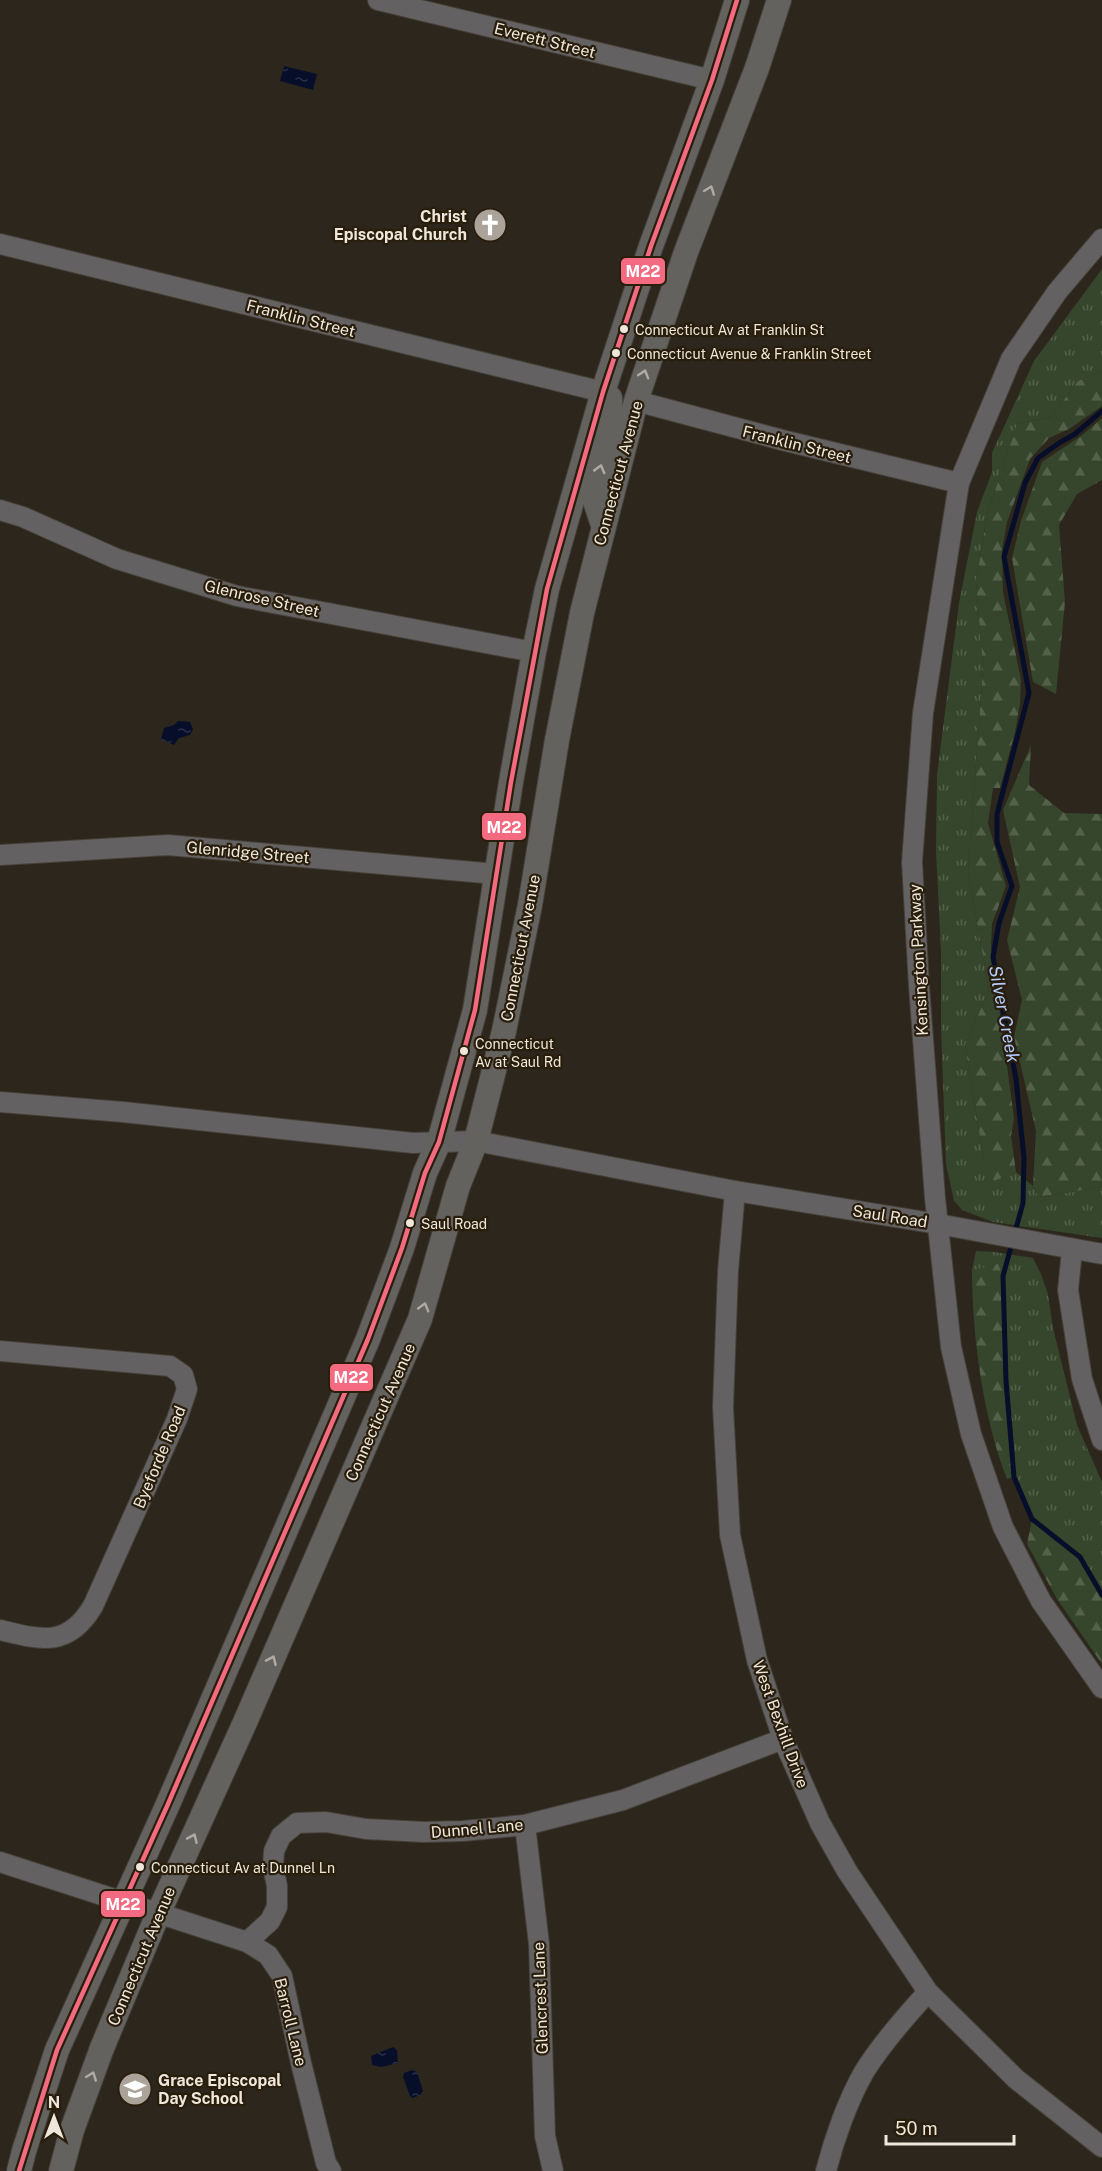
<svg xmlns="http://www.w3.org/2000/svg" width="1102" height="2171" font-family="'Public Sans',sans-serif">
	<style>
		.grass { fill: url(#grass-tufts) }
		.forest { fill: url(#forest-firs) }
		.water { fill: url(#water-ripples) }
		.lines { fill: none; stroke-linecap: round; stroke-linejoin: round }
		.stream { stroke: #060e29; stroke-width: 5 }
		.minor-casing { stroke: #464039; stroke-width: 22 }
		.major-casing { stroke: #464039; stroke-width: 26 }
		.minor { stroke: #636161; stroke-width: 20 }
		.major { stroke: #64625f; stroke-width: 24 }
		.bus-1-casing { stroke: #291d0b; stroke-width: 9 }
		.bus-1 { stroke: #f46a80; stroke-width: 4.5 }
		.oneway { stroke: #b0aba4 }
		.bus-dot { fill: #efe7dc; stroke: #291d0b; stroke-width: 2 }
		.labels { text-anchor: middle; stroke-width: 4.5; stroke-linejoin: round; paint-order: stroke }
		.bus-label { font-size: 14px; fill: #efe7dc; stroke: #291d0b; text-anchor: start }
		.street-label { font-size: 16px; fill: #efe7dc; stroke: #291d0b }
		.poi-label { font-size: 16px; font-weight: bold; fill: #efe7dc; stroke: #291d0b; text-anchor: end }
		.water-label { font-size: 18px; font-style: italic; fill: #b2cbfd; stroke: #291d0b }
		.line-badge { stroke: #291d0b; stroke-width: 2 }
		.badge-label { font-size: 16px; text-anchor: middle; font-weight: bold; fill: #fff }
	</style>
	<defs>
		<pattern id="grass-tufts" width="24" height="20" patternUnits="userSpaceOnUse" patternTransform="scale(1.5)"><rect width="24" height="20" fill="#36462c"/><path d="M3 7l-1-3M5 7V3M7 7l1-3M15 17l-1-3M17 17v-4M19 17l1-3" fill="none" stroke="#53614a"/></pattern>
		<pattern id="forest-firs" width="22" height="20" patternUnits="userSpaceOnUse" patternTransform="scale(1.5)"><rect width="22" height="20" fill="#36462c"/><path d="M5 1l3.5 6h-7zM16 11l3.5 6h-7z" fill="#53614a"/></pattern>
		<pattern id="water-ripples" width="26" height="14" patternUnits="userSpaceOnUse" patternTransform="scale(1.5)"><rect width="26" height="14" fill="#060e29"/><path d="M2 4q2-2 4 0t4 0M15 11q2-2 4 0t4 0" fill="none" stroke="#2b3147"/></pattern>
	</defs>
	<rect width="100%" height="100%" fill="#2c261c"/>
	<!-- grass -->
	<g class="grass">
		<polygon points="1102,269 1102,371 1078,381 1051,417 1017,424 987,515 976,582 983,668 968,872 989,990 965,1045 983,1156 994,1180 1016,1172 1033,1186 1039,1197 1102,1187 1102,1238 993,1222 962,1210 954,1201 946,1164 941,1028 941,952 936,851 937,775 959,603 977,512 992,472 992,453 1034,361"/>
		<polygon points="976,1251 995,1252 1033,1258 1041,1274 1048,1294 1053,1328 1077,1425 1102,1482 1102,1595 1080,1557 1032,1519 1014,1477 1006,1381 972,1270"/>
	</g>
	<!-- forest -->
	<g class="forest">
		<polygon points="1102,371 1102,406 1069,429 1049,438 1030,459 1007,522 1002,550 1003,592 1021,680 1020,704 1015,732 1000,788 993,788 988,823 1006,886 992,924 991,947 1014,1118 1011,1136 1016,1172 994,1181 983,1156 965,1045 989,990 968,872 983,668 976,582 987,515 1017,424 1051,417 1078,381"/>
		<polygon points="1102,418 1102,480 1077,494 1059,525 1065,602 1056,694 1033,682 1012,558 1021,521 1042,462 1081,436"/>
		<polygon points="1031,745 1029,785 1064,813 1102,814 1102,1187 1039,1197 1033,1186 1036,1131 1014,1037 1022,1000 1007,940 1020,887 1003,810"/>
		<path d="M998,1264L1003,1276L1006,1381L1014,1477L1007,1479C983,1418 972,1335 972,1270Z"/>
		<polygon points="1032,1519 1080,1557 1102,1595 1102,1664 1057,1599 1027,1544"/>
	</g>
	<!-- water -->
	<g class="water">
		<polygon points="284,66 317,74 313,90 280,81"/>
		<polygon points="178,721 190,722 193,729 190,735 179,738 174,745 161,739 164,728 174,725"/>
		<polygon points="393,2047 397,2050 398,2063 381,2067 372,2065 371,2056"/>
		<polygon points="412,2070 417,2072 423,2091 420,2095 413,2098 410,2096 403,2077 404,2073"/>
	</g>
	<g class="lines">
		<!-- stream -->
		<polyline class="stream" points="1102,411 1075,434 1059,443 1038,458 1025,483 1004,557 1029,693 997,814 997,842 1012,886 999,923 993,957 1016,1079 1024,1158 1023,1203 1003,1276 1006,1381 1014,1477 1032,1519 1080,1557 1102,1595"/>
		<!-- minor casing -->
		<g class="minor-casing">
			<g id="minor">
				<polyline points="378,0 712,80"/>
				<polyline points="1102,239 1057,292 1011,359 959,483 923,713 912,862 919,986 935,1198 951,1347 971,1434 1003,1527 1041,1601 1102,1688"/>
				<polyline points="0,244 603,392"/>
				<polyline points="636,401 782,440 959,483"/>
				<polyline points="0,510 23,517 117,559 237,596 534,652"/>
				<polyline points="0,855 168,845 496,874"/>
				<polyline points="0,1102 123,1112 413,1143 476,1141 735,1191 938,1224 1102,1254"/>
				<polyline points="735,1191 728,1271 723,1407 730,1535 757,1660 783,1739 820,1823 847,1871 928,1992 1016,2079 1102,2147"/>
				<polyline points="1072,1250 1068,1290 1082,1379 1102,1440"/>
				<path d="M0,1351L170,1366L183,1375L187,1389L177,1419L93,1606C68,1648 41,1640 0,1630"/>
				<polyline points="525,1825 539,1944 545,2136 553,2171"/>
				<polyline points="0,1862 247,1942 268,1955 282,1976 301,2063 326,2163 331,2171"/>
				<polyline points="247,1942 270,1921 277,1907 277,1886 273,1867 274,1851 281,1836 297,1823 326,1822 366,1829 424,1832 463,1831 525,1825 623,1800 783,1739"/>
				<path d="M826,2171C834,2139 848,2100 864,2072C882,2043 905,2017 928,1992"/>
			</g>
		</g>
		<!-- major casing -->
		<g class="major-casing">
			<g id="major">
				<polyline points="603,525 593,495 611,426 610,398 604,393"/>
				<polyline points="19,2171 24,2151 57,2050 168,1804 368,1339 402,1248 425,1173 439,1142 475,1010 511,782 534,652 547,589 603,392 651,246 712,80 737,0"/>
				<polyline points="61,2171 72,2130 102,2048 158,1914 246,1720 420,1319 458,1186 476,1141 504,1031 530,905 557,740 582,613 636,401 686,252 757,68 779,0"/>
			</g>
		</g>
		<!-- minor -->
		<use href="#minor" class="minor"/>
		<!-- major -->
		<use href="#major" class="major"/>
		<!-- bus-1 casing -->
		<g class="bus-1-casing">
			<polyline id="bus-1" points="19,2171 57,2050 168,1804 368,1339 402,1248 425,1173 439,1142 475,1010 511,782 547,589 603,392 651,246 712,80 737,0"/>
		</g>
		<!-- bus-1 -->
		<use href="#bus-1" class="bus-1"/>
	</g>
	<!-- one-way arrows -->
	<defs><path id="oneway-chevron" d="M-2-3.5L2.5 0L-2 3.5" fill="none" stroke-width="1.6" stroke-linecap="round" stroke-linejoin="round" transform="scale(1.5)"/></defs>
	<g class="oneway">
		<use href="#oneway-chevron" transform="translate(710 190) rotate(-69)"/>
		<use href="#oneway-chevron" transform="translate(644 374) rotate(-73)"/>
		<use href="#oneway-chevron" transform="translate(600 469) rotate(-75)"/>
		<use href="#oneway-chevron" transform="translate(424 1307) rotate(-74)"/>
		<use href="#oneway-chevron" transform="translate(272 1660) rotate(-66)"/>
		<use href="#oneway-chevron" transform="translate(193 1838) rotate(-66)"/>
		<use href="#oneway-chevron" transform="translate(92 2076) rotate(-69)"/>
	</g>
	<!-- icons -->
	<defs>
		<g id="church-disc" transform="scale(1.725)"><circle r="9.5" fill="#aba399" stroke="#291d0b"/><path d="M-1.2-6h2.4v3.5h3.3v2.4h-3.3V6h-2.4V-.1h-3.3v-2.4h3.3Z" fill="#fff"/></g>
		<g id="school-disc" transform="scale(1.725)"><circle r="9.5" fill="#aba399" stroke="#291d0b"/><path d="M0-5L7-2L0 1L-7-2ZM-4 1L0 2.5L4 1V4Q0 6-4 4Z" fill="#fff"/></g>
	</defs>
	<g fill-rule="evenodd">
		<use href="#church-disc" x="490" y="225"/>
		<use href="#school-disc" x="135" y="2089"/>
	</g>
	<!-- markers -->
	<g class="bus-dot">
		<circle cx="624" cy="329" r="5"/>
		<circle cx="616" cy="353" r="5"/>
		<circle cx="464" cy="1051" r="5"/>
		<circle cx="410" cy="1223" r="5"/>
		<circle cx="140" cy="1867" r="5"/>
	</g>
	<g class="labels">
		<!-- bus labels -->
		<g class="bus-label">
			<text x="635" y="335">Connecticut Av at Franklin St</text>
			<text x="627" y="359">Connecticut Avenue &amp; Franklin Street</text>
			<text x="475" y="1049">Connecticut<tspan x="475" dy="18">Av at Saul Rd</tspan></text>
			<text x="421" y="1229">Saul Road</text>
			<text x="151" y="1873">Connecticut Av at Dunnel Ln</text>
		</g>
		<!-- street labels -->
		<g class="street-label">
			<text transform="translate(545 40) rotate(14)" y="6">Everett Street</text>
			<text transform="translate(301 318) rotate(14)" y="6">Franklin Street</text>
			<text transform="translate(797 444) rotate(14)" y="6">Franklin Street</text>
			<text transform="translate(618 473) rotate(-75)" y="6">Connecticut Avenue</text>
			<text transform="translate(262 598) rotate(13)" y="6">Glenrose Street</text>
			<text transform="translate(248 852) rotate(5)" y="6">Glenridge Street</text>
			<text transform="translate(520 948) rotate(-79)" y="6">Connecticut Avenue</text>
			<text transform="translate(918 960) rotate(-93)" y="6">Kensington Parkway</text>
			<text transform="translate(890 1216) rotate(9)" y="6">Saul Road</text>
			<text transform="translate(380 1412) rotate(-66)" y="6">Connecticut Avenue</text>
			<text transform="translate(159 1457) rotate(-67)" y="6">Byeforde Road</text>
			<text transform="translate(781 1724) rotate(70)" y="6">West Bexhill Drive</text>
			<text transform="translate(477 1828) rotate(-5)" y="6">Dunnel Lane</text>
			<text transform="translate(141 1956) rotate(-67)" y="6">Connecticut Avenue</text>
			<text transform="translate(540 1998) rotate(-92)" y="6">Glencrest Lane</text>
			<text transform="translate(291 2022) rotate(76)" y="6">Barroll Lane</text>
		</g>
		<!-- poi labels -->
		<g class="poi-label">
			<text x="467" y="222">Christ<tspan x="467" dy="18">Episcopal Church</tspan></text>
			<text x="158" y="2086" text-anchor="start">Grace Episcopal<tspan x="158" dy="18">Day School</tspan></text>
		</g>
		<!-- water labels -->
		<g class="water-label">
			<text transform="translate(1004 1014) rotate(79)" y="6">Silver Creek</text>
		</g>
	</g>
	<g class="line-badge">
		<rect x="620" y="257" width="46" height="28" rx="6" fill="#f46a80"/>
		<rect x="481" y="812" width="46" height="29" rx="6" fill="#f46a80"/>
		<rect x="329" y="1363" width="45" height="29" rx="6" fill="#f46a80"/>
		<rect x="100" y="1890" width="46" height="28" rx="6" fill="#f46a80"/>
	</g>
	<g class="badge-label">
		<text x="643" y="277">M22</text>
		<text x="504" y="833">M22</text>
		<text x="351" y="1383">M22</text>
		<text x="123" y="1910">M22</text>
	</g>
	<!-- north arrow -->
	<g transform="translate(54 2117)" stroke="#291d0b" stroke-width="4.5" paint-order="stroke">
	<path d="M0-4.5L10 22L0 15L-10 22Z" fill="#efe7dc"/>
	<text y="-9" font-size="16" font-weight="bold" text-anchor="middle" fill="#efe7dc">N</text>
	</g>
	<!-- scale -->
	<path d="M886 2135v9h128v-9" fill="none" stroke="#efe7dc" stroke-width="3"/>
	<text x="895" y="2135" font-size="18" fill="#efe7dc" stroke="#291d0b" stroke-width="4.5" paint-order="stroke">50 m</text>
</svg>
